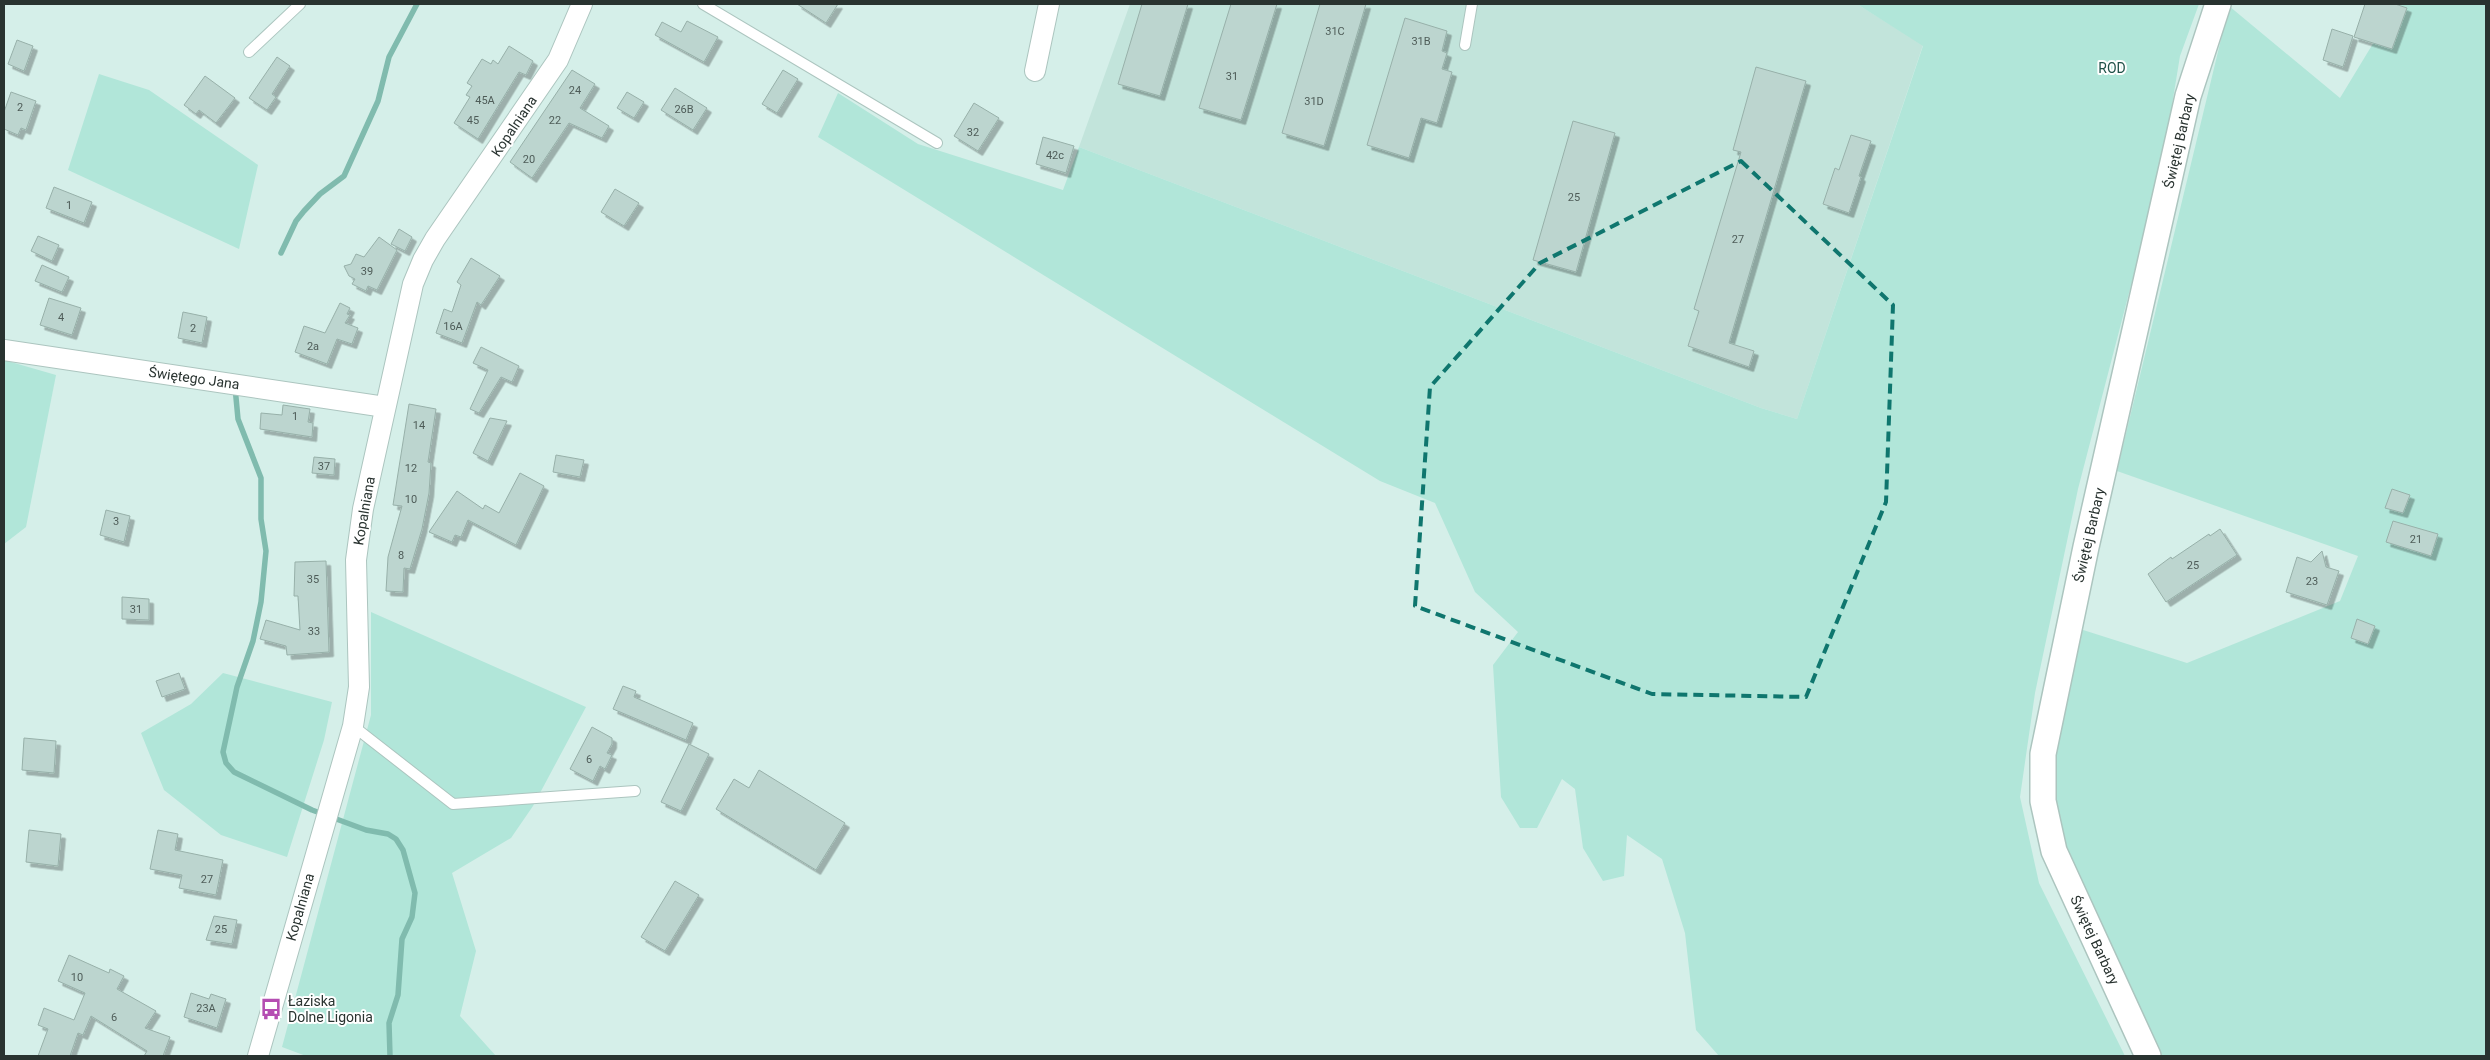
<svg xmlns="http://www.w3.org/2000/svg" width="2490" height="1060" font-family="Roboto,sans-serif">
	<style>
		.built { fill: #c2e4db }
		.green { fill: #b1e6d9 }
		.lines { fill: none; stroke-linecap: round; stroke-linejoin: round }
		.stream { stroke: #80bbae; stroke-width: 5.5 }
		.building { fill: #bcd5cf; stroke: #97b0a9; filter: url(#shadow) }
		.service-casing { stroke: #acc5bf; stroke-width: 12 }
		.minor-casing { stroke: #acc5bf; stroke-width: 22 }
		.tertiary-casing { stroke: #acc5bf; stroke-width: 28 }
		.service { stroke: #fff; stroke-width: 10 }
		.minor { stroke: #fff; stroke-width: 20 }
		.tertiary { stroke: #fff; stroke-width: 25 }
		.marked { fill: none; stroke: #0f766e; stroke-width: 4; stroke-dasharray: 10 6; stroke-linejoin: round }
		.labels { text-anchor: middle; stroke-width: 4; stroke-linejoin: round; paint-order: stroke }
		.number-label { font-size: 11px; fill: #4e5c58 }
		.park-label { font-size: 14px; fill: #205249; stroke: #fff }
		.street-label { font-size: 14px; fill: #293330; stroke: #fff }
		.poi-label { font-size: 14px; fill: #293330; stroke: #fff; text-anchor: start }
	</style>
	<defs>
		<filter id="shadow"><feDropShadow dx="4.5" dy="4.5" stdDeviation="0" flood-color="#0004"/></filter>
	</defs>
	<rect width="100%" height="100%" fill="#d5efe9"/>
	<!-- built -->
	<polygon class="built" points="1130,4 1857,4 1923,45 1797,419 1761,408 1079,147"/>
	<!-- green -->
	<g class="green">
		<polygon points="1857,4 2199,4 2180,56 2162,166 2078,489 2035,693 2020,797 2039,883 2125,1056 1719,1056 1696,1030 1685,933 1662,859 1627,835 1624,876 1603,881 1583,848 1575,789 1562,779 1537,828 1520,828 1501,797 1493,665 1518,632 1475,592 1435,503 1380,481 818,137 838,93 918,144 1063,190 1079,147 1761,408 1797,419 1923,46"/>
		<polygon points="2397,4 2486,4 2486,1056 2157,1056 2074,869 2049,790 2080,629 2187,663 2340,601 2358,556 2117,471 2229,6 2340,98"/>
		<polygon points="99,74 149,90 258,165 239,249 68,170"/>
		<polygon points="4,360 56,375 26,527 4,544"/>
		<polygon points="371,612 586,707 533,806 511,838 452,873 476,951 460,1016 496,1056 306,1056 282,1047 371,715"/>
		<polygon points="223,673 332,702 324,740 287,857 221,835 164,790 141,733 191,704"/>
	</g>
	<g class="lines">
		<!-- stream -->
		<g class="stream">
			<polyline points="281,253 296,221 304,211 320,194 344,176 378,101 389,57 417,4"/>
			<polyline points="235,387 238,419 261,478 261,519 266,551 261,602 253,641 237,687 223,752 226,763 234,772 312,810 366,830 388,834 396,839 403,850 415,893 412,917 402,939 398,995 389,1023 390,1056"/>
		</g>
	</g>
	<!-- building -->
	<g class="building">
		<polygon points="797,4 838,4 826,23"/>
		<polygon points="1142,4 1188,4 1160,96 1118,84"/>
		<polygon points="1231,4 1277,4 1241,120 1199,108"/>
		<polygon points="1320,4 1366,4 1324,146 1282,133"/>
		<polygon points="2365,4 2395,4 2407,8 2392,49 2354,37"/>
		<polygon points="1405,18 1447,31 1442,51 1447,53 1442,69 1452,72 1437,123 1421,118 1409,158 1367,145"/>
		<polygon points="687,21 718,37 704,62 655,35 662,22 681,32"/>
		<polygon points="2332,29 2353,36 2343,67 2323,60"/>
		<polygon points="17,40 33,46 24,71 8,64"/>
		<polygon points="509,46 533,61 526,75 519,72 478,139 454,123 470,97 466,95 472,86 467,83 482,59 491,64 493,60 498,64"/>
		<polygon points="277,57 290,66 272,94 276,97 267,110 249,98"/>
		<polygon points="1756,67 1806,81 1729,343 1754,351 1749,367 1688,346 1699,311 1694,309 1741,152 1733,150"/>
		<polygon points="572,70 595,84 580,108 609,126 602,138 569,123 532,178 510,162"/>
		<polygon points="783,70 798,79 777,113 762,104"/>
		<polygon points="205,76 235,98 216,123 199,110 196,114 184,105"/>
		<polygon points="675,88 707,108 693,130 661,110"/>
		<polygon points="11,92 36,101 26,130 21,128 18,135 4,129 4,112"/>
		<polygon points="627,92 644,102 634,118 617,108"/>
		<polygon points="974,103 999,118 978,151 954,136"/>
		<polygon points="1573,121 1615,133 1576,272 1533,260"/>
		<polygon points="1851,135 1871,141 1859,176 1861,177 1849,213 1823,204 1835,168 1839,170"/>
		<polygon points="1043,137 1074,146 1066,173 1036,164"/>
		<polygon points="54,187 92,202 84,223 46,208"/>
		<polygon points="615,189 639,203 624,226 601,212"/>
		<polygon points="399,229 412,237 405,251 391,244"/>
		<polygon points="38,236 59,245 52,261 31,251"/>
		<polygon points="379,237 397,250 377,290 368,286 366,291 352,284 355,279 349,276 344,266 351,264 356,254 364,257"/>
		<polygon points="471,258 500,276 481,305 477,302 462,343 436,333 444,309 452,312 461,285 457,282"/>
		<polygon points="42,265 69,277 62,292 35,281"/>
		<polygon points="49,298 81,308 72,335 40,325"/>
		<polygon points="340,303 350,308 347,314 350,315 345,323 358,328 352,344 337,339 327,364 295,352 304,326 325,333"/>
		<polygon points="183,312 207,317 202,343 178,338"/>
		<polygon points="481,347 519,366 512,382 501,377 479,413 470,409 488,370 473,363"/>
		<polygon points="409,404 436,409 428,462 431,463 429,493 422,529 410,569 404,568 403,592 386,591 388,557 402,506 393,505"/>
		<polygon points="283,405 310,409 308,422 313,423 312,437 260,429 261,413 282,415"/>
		<polygon points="490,418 507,421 488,461 473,453"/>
		<polygon points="556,455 584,460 580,477 553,472"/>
		<polygon points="314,457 335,459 334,475 312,473"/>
		<polygon points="520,473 544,486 516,545 468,520 461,537 455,535 452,542 429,532 457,491 483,509 485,505 499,513"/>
		<polygon points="2392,489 2410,495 2403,513 2385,508"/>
		<polygon points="106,510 130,516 124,542 100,535"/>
		<polygon points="2393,521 2438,534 2431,556 2386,542"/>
		<polygon points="2220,529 2237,555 2166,602 2148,574 2171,557 2172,559 2209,534 2210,536"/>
		<polygon points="2322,551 2326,567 2339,571 2327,605 2286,592 2297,557 2311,562"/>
		<polygon points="326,561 329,652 287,655 286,646 260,639 266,620 300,630 298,596 294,596 295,562"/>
		<polygon points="122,597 149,599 149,620 122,619"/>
		<polygon points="2357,619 2375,626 2368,644 2351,638"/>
		<polygon points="179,673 185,689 162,697 156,681"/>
		<polygon points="623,686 636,691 634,697 693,723 686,740 613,709"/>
		<polygon points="592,727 612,738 612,744 607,753 612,755 605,769 600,766 593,781 570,769"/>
		<polygon points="24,738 56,741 54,773 22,770"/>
		<polygon points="689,744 709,754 681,811 661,802"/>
		<polygon points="759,770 845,823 816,870 716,809 734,779 749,788"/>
		<polygon points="29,830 61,834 58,866 26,862"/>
		<polygon points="158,830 178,834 175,850 223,860 216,895 179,888 182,875 150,869"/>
		<polygon points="675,881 699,895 665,951 641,937"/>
		<polygon points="214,916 237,920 232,944 206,940"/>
		<polygon points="69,955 109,973 110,969 124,976 117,989 156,1011 145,1028 170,1037 163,1056 144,1056 147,1051 91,1016 83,1035 78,1033 70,1056 38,1056 48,1029 38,1025 44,1008 74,1020 85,993 58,981"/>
		<polygon points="191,993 209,999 211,994 226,999 217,1028 184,1017"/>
	</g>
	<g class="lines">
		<!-- service casing -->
		<g class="service-casing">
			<g id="service">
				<polyline points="703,4 937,143"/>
				<polyline points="1465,45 1472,4"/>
				<polyline points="249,52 300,4"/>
				<polyline points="353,726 453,804 635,791"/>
			</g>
		</g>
		<!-- minor casing -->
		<g class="minor-casing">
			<g id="minor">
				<polyline points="1035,71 1049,4"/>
				<polyline points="4,350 385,407"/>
				<polyline points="258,1056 353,726 359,687 356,560 363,509 413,284 423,260 435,239 558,60 582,4"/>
			</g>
		</g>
		<!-- tertiary casing -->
		<g class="tertiary-casing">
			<polyline id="tertiary" points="2148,1056 2054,851 2043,801 2043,754 2086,547 2188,96 2218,4"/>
		</g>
		<!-- service -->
		<use href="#service" class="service"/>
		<!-- minor -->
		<use href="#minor" class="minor"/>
		<!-- tertiary -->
		<use href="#tertiary" class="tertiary"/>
	</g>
	<!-- marked area -->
	<path class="marked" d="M1741,161L1893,305L1886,502L1806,697L1652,694L1415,606L1430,387L1540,263Z"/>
	<!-- icons -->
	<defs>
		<g id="bus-bare" transform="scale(1.725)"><path d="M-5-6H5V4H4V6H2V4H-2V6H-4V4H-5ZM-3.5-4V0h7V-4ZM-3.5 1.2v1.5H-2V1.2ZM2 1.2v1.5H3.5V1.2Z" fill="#b54eb2" stroke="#fff" stroke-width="2.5" paint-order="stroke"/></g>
	</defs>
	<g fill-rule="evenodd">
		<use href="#bus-bare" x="271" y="1009"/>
	</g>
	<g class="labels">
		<!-- number labels -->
		<g class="number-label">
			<text x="1335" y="35">31C</text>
			<text x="1421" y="45">31B</text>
			<text x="1232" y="80">31</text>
			<text x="575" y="94">24</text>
			<text x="485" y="104">45A</text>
			<text x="1314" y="105">31D</text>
			<text x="20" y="111">2</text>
			<text x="684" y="113">26B</text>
			<text x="473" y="124">45</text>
			<text x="555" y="124">22</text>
			<text x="973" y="136">32</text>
			<text x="1055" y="159">42c</text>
			<text x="529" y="163">20</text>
			<text x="1574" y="201">25</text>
			<text x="69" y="209">1</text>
			<text x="1738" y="243">27</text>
			<text x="367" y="275">39</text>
			<text x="61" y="321">4</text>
			<text x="453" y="330">16A</text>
			<text x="193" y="332">2</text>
			<text x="313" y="350">2a</text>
			<text x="295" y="420">1</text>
			<text x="419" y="429">14</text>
			<text x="324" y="470">37</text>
			<text x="411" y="472">12</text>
			<text x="411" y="503">10</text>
			<text x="116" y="525">3</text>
			<text x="2416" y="543">21</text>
			<text x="401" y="559">8</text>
			<text x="2193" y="569">25</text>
			<text x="313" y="583">35</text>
			<text x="2312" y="585">23</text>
			<text x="136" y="613">31</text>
			<text x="314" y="635">33</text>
			<text x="589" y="763">6</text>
			<text x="207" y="883">27</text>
			<text x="221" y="933">25</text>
			<text x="77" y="981">10</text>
			<text x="206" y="1012">23A</text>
			<text x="114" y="1021">6</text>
		</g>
		<!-- park labels -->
		<g class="park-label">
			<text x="2112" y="73">ROD</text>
		</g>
		<!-- street labels -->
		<g class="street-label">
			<text transform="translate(514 126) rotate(-56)" y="5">Kopalniana</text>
			<text transform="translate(2179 141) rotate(-77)" y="5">Świętej Barbary</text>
			<text transform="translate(194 378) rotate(8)" y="5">Świętego Jana</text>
			<text transform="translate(364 511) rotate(-80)" y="5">Kopalniana</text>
			<text transform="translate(2089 535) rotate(-77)" y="5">Świętej Barbary</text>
			<text transform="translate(300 907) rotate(-74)" y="5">Kopalniana</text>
			<text transform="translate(2095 940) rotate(65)" y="5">Świętej Barbary</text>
		</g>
		<!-- poi labels -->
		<g class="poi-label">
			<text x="288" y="1006">Łaziska<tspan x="288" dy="16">Dolne Ligonia</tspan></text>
		</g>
	</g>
	<!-- border -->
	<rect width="2490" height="1060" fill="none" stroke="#293330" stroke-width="10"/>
</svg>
